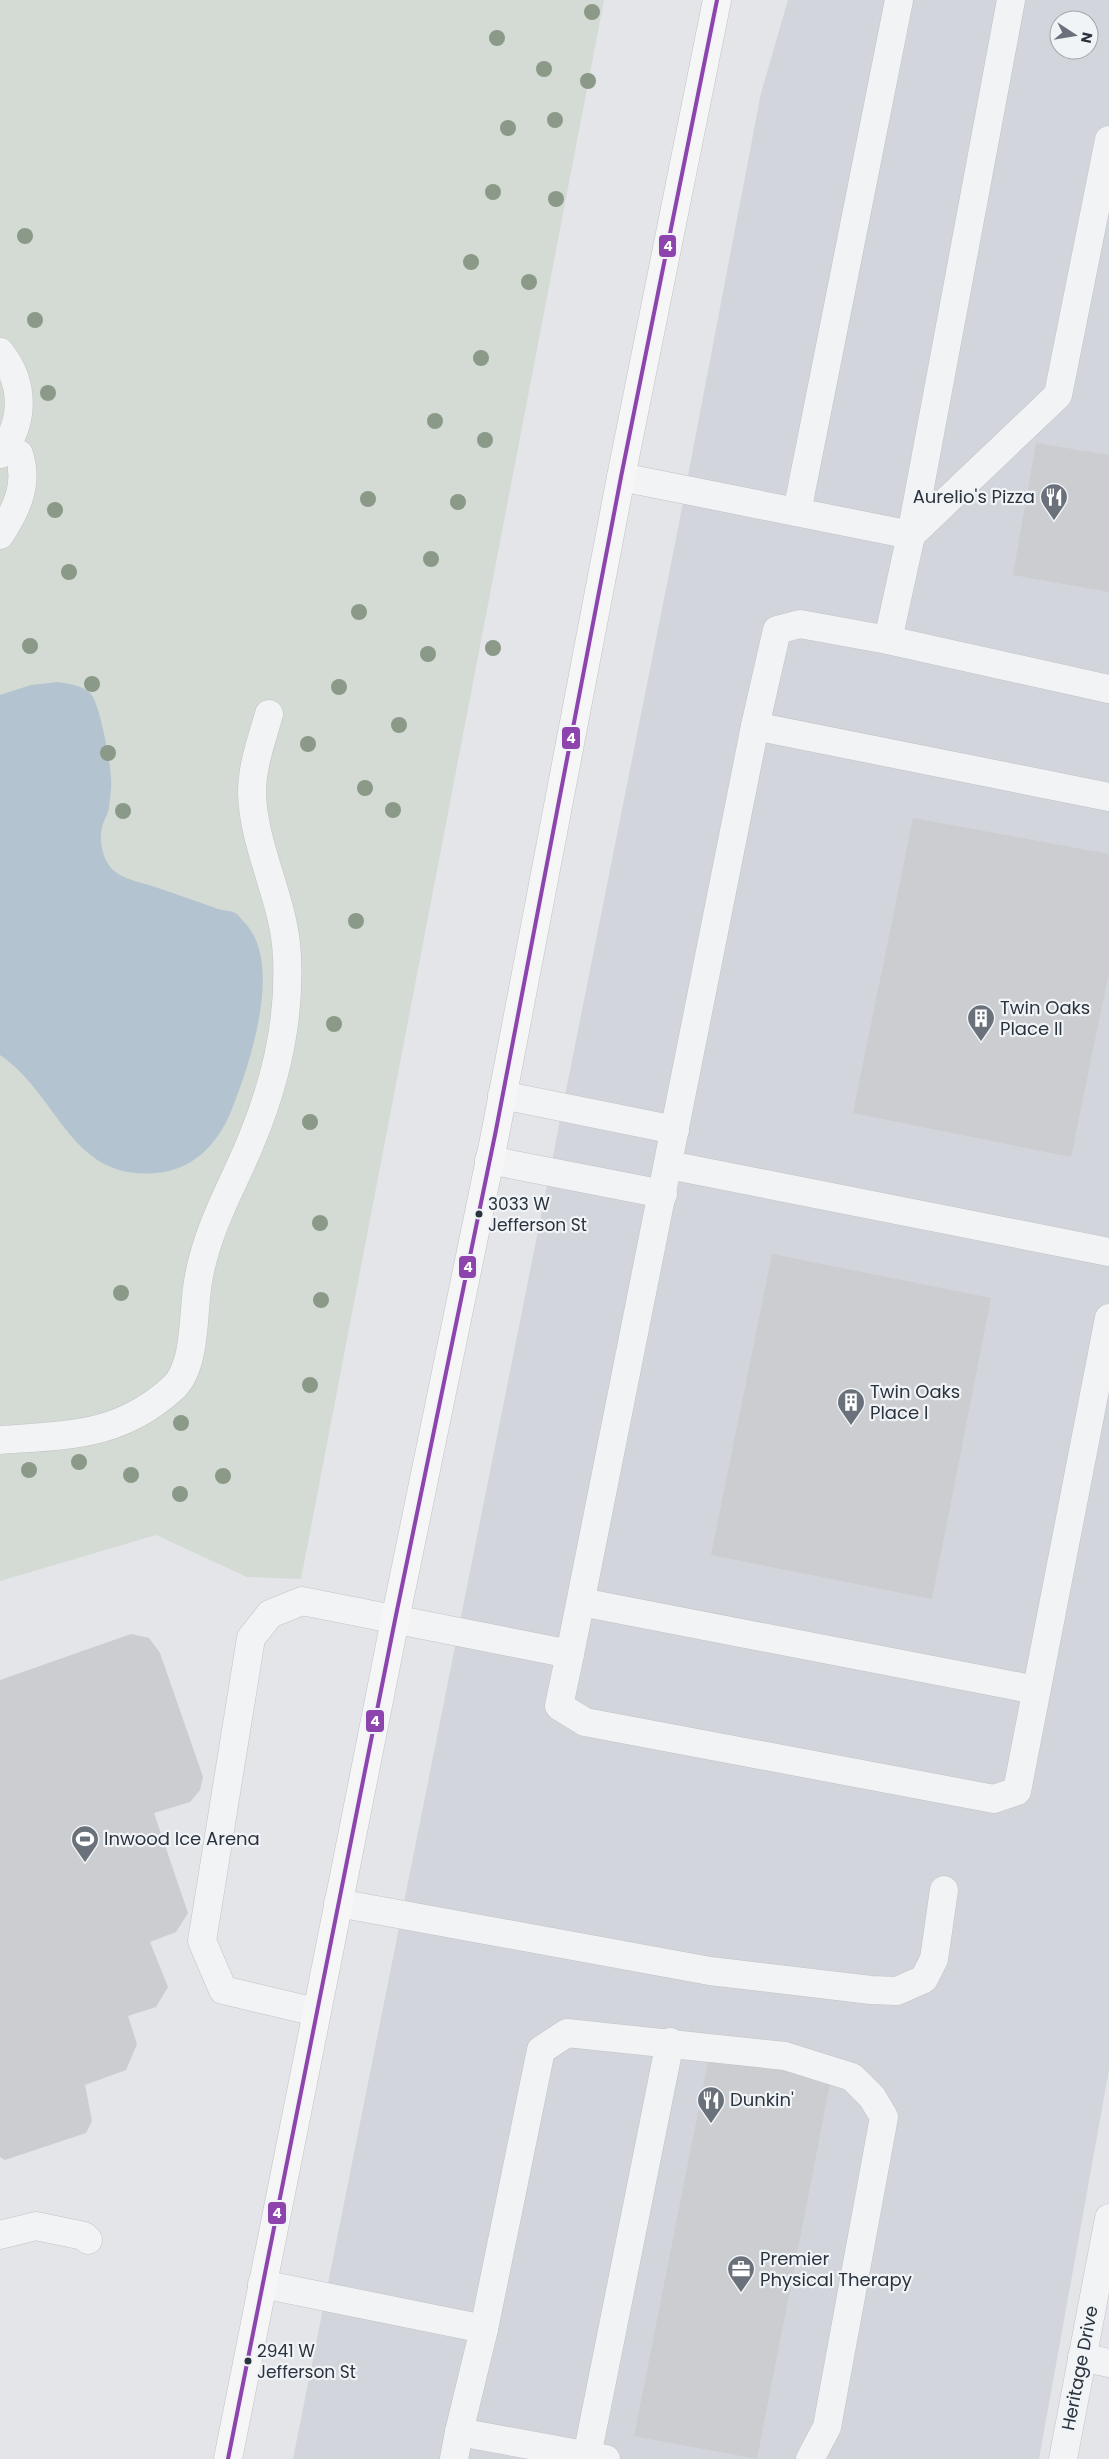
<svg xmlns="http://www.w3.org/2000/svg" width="1109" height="2459" font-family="Poppins,sans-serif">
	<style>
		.built { fill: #d2d5db; fill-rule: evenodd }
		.green { fill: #d4dbd4 }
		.water { fill: #b4c3d0 }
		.building { fill: #cbcdd0 }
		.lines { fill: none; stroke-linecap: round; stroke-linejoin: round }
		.minor-casing { stroke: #c1c3c6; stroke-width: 29 }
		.major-casing { stroke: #c0c2c5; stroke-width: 29 }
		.minor { stroke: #f2f3f5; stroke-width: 28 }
		.major { stroke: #f6f6f7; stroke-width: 28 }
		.bus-1-casing { stroke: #f1f4f7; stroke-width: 8 }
		.bus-1 { stroke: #8e44ad; stroke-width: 4 }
		.tree { fill: #8a9988 }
		.bus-dot { fill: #2b333f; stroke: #f1f4f7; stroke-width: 2 }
		.labels { text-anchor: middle; stroke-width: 4.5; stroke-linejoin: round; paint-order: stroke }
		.bus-label { font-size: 17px; fill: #2b333f; stroke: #f1f4f7; text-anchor: start }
		.poi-label { font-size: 18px; fill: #2b333f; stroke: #f1f4f7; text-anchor: start }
		.street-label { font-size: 18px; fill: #2b333f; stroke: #f1f4f7 }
		.line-badge { stroke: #f1f4f7; stroke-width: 2 }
		.badge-label { font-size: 14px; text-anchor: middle; font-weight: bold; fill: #fff }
	</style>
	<rect width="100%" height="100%" fill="#e3e5e8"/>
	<!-- built -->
	<path class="built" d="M788,0H1109V2070L1039,2459H293L674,549L761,93ZM1059,20H1089V50H1059Z"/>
	<!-- green -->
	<polygon class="green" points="0,0 604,0 301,1579 247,1577 156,1535 0,1581"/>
	<!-- water -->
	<path class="water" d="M58,682C70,684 81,685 90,693C100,702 110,762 111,777C112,787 110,798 109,808C108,815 103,821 102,828C99,838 102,853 107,862C115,878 137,881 152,886C174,893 196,901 218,909C223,911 230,910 235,913C238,914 241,919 244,922C285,963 249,1067 230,1114C216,1146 192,1170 156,1173C70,1181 59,1095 0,1055V695L31,685Z"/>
	<!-- building -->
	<g class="building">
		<polygon points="1036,443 1109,455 1109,592 1013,575"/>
		<polygon points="913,818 1109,854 1109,972 1071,1157 853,1113"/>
		<polygon points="772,1254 991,1298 932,1599 711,1555"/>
		<polygon points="131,1634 149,1638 160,1653 203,1777 200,1790 190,1802 154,1813 188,1913 176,1932 150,1942 168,1987 156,2007 128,2016 137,2044 126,2070 85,2085 92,2121 86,2133 5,2160 0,2157 0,1680"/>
		<polygon points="709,2057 831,2079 757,2459 634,2436"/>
	</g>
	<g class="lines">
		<!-- minor casing -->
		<g class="minor-casing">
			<g id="minor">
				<path d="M0,352C25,383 25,423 0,454"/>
				<path d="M0,454L7,451L19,454C29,485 16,510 0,535"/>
				<polyline points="621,477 911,535"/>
				<polyline points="797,512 899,0"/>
				<polyline points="911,535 1058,395 1109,140"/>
				<polyline points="888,640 1109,689"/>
				<polyline points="755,726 1109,797"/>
				<polyline points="502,1095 675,1130"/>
				<polyline points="489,1160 663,1194"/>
				<polyline points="669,1165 1109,1252"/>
				<path d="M0,1440C68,1435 120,1437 174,1387C198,1363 192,1307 199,1276C209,1224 233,1186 252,1139C276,1081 290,1020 287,957C285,900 253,848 252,792C252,766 262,739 269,714"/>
				<polyline points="581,1602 1036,1690"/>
				<polyline points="570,1654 559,1706 585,1722 994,1799 1017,1791 1109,1318"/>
				<polyline points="338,1903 710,1971 871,1990 897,1991 924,1979 934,1959 944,1890"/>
				<polyline points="316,2012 223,1990 202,1941 251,1638 270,1614 302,1601 570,1654 755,726 777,630 800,624 888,640 911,535 1011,0"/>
				<polyline points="0,2235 36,2226 84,2236 88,2240"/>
				<polyline points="262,2284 484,2329"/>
				<polyline points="1082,2357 1109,2363"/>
				<polyline points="587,2456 670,2042"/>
				<polyline points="454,2459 459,2432"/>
				<polyline points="606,2459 459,2432 484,2329 541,2050 567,2033 785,2056 852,2077 872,2097 884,2117 827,2427 810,2459"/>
				<polyline points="1063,2459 1109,2218"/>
			</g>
		</g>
		<!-- major casing -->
		<g class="major-casing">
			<polyline id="major" points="228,2459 395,1620 496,1130 621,477 717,0"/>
		</g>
		<!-- minor -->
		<use href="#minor" class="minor"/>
		<!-- major -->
		<use href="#major" class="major"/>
		<!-- bus-1 casing -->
		<g class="bus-1-casing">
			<polyline id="bus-1" points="228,2459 395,1620 496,1130 621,477 717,0"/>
		</g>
		<!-- bus-1 -->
		<use href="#bus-1" class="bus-1"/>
	</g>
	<!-- trees -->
	<g class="tree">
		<circle cx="592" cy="12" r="8"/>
		<circle cx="497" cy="38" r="8"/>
		<circle cx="544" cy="69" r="8"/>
		<circle cx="588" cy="81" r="8"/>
		<circle cx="555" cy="120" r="8"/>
		<circle cx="508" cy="128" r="8"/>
		<circle cx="493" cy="192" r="8"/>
		<circle cx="556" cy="199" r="8"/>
		<circle cx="25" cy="236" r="8"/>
		<circle cx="471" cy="262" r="8"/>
		<circle cx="529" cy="282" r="8"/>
		<circle cx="35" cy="320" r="8"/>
		<circle cx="481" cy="358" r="8"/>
		<circle cx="48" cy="393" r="8"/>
		<circle cx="435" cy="421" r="8"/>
		<circle cx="485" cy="440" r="8"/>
		<circle cx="368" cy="499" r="8"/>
		<circle cx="458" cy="502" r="8"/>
		<circle cx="55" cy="510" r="8"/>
		<circle cx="431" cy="559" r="8"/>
		<circle cx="69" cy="572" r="8"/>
		<circle cx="359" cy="612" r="8"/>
		<circle cx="30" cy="646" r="8"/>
		<circle cx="493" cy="648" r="8"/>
		<circle cx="428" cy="654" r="8"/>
		<circle cx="92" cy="684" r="8"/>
		<circle cx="339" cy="687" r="8"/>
		<circle cx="399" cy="725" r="8"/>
		<circle cx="308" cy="744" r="8"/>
		<circle cx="108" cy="753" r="8"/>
		<circle cx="365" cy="788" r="8"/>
		<circle cx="393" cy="810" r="8"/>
		<circle cx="123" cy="811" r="8"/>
		<circle cx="356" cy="921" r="8"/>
		<circle cx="334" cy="1024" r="8"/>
		<circle cx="310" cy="1122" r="8"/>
		<circle cx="320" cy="1223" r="8"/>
		<circle cx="121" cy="1293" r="8"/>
		<circle cx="321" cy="1300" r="8"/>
		<circle cx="310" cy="1385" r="8"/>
		<circle cx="181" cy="1423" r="8"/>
		<circle cx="79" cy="1462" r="8"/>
		<circle cx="29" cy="1470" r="8"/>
		<circle cx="131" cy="1475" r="8"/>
		<circle cx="223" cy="1476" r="8"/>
		<circle cx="180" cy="1494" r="8"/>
	</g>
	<!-- icons -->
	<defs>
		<g id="restaurant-pin" transform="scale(1.4375)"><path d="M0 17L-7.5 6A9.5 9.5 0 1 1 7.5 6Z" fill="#6b717a" stroke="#f1f4f7"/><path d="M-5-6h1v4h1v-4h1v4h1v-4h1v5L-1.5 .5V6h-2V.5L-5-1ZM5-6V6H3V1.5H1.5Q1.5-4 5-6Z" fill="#fff"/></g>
		<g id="building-pin" transform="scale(1.4375)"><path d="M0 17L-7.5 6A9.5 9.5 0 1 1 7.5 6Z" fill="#6b717a" stroke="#f1f4f7"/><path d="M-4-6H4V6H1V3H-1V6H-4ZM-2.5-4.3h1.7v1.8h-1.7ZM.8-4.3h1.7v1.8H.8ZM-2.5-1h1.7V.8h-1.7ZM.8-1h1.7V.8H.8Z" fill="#fff"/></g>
		<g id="stadium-pin" transform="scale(1.4375)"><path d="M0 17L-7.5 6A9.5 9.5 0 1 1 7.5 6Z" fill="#6b717a" stroke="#f1f4f7"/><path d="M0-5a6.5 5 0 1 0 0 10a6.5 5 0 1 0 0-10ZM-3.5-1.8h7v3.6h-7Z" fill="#fff"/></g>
		<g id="office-pin" transform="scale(1.4375)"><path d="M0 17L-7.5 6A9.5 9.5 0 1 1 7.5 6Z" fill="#6b717a" stroke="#f1f4f7"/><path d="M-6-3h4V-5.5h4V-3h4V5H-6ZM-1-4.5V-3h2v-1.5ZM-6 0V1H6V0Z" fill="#fff"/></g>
	</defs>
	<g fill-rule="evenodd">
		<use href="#restaurant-pin" x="1054" y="497"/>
		<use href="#building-pin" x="981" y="1018"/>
		<use href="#building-pin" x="851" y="1402"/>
		<use href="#stadium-pin" x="85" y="1839"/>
		<use href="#restaurant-pin" x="711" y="2100"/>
		<use href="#office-pin" x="741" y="2269"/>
	</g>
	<!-- markers -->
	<g class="bus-dot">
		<circle cx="479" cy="1214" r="4.5"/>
		<circle cx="248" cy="2361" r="4.5"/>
	</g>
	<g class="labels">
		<!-- bus labels -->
		<g class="bus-label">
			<text x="488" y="1210">3033 W<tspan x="488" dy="21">Jefferson St</tspan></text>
			<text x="257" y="2357">2941 W<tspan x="257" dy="21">Jefferson St</tspan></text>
		</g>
		<!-- poi labels -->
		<g class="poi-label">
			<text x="1035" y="503" text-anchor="end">Aurelio's Pizza</text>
			<text x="1000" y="1014">Twin Oaks<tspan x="1000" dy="21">Place II</tspan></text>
			<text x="870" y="1398">Twin Oaks<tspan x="870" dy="21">Place I</tspan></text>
			<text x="104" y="1845">Inwood Ice Arena</text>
			<text x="730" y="2106">Dunkin'</text>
			<text x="760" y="2265">Premier<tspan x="760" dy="21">Physical Therapy</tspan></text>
		</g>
		<!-- street labels -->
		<g class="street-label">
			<text transform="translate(1080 2368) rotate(-79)" y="6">Heritage Drive</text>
		</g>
	</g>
	<g class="line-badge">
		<rect x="658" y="234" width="19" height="24" rx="5" fill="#8e44ad"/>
		<rect x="561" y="726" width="20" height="24" rx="5" fill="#8e44ad"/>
		<rect x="458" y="1255" width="19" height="24" rx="5" fill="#8e44ad"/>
		<rect x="365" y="1709" width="20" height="24" rx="5" fill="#8e44ad"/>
		<rect x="267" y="2201" width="20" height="24" rx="5" fill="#8e44ad"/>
	</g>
	<g class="badge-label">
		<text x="668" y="251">4</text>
		<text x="571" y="743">4</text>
		<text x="468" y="1272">4</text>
		<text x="375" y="1726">4</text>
		<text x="277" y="2218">4</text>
	</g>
	<!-- north arrow -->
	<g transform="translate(1074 35) rotate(102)"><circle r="24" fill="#f1f4f7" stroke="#a2a7ad"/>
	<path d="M0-4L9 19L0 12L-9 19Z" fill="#6b717a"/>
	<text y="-8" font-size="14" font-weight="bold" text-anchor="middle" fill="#2b333f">N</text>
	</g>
</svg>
